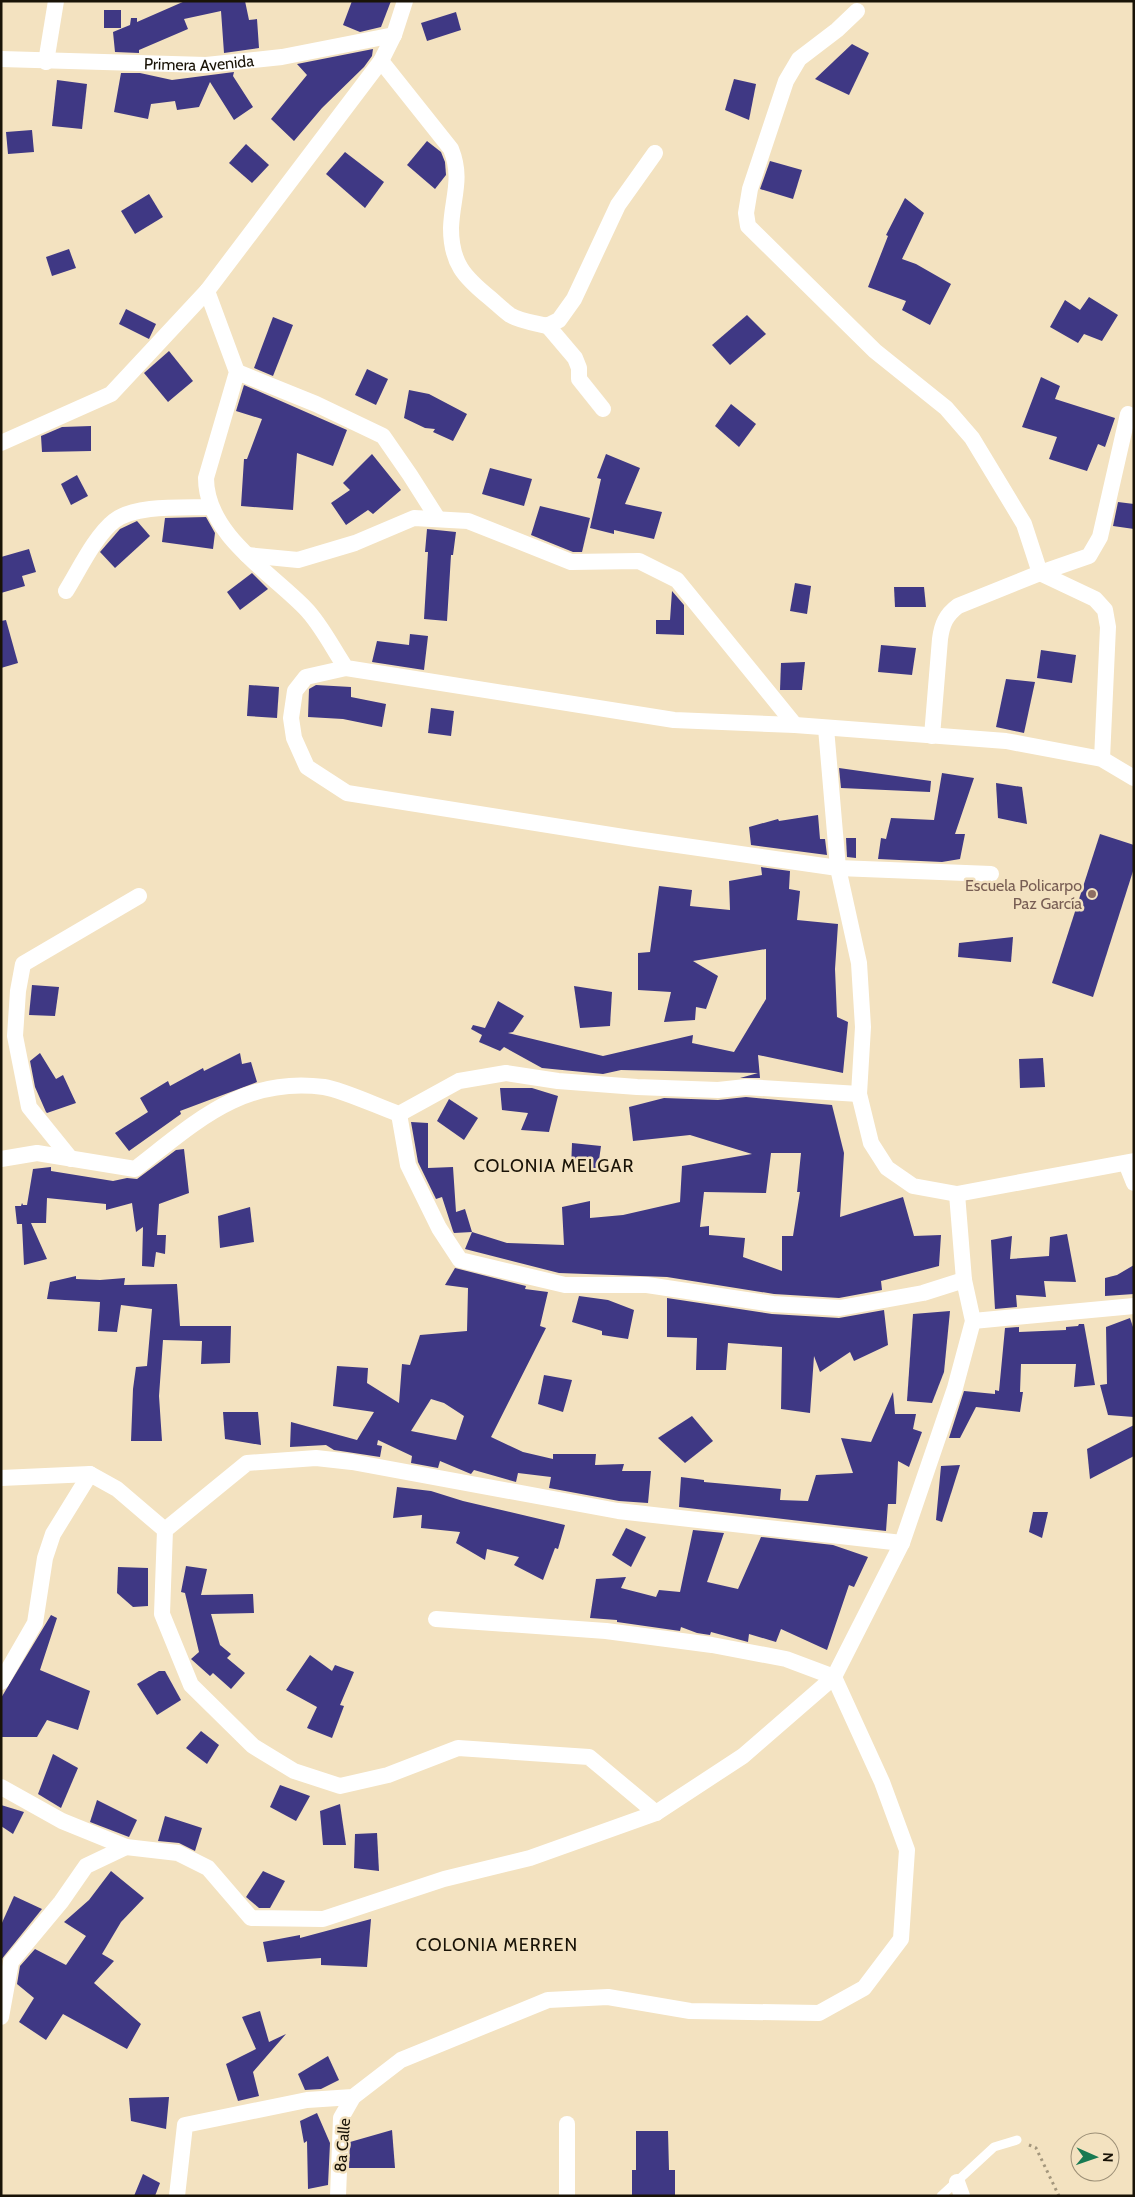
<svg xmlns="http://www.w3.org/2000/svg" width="1135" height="2197" font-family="Cabin,sans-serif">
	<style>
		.building { fill: #3f3884; fill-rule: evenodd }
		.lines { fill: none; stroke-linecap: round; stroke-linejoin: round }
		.path { stroke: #a3967c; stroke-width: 3; stroke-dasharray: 2.5 4; stroke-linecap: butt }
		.service { stroke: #fff; stroke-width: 9 }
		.minor { stroke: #fff; stroke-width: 16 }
		.education-dot { fill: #8d6e63; stroke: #f3e2c0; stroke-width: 2 }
		.labels { text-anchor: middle; stroke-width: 5; stroke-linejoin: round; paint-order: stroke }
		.street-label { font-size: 16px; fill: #191307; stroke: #f3e2c0 }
		.education-label { font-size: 16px; fill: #785e54; stroke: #f3e2c0; text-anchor: end }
		.neighbourhood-label { font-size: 18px; letter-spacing: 1px; fill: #191307; stroke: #f3e2c0 }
	</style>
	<rect width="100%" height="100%" fill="#f3e2c0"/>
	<!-- building -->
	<g class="building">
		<polygon points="185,1 245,1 249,20 257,19 259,48 224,53 221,11 184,19 188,29 139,50 139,53 115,52 113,32 130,25 131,18 137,18 137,22"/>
		<polygon points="352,1 391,1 381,27 360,32 343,25"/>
		<rect x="104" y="10" width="17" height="18"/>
		<polygon points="456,12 461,30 427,41 421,23"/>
		<polygon points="852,44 869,53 849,95 815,79"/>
		<polygon points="373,49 372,56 364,67 322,108 294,141 271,119 307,75 297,64"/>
		<polygon points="234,72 233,76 253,107 234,120 210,82 199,107 177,110 175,101 151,104 148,119 114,112 121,73 140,73 172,80"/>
		<polygon points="734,79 756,84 749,120 725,110"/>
		<polygon points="57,80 87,84 82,129 52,126"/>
		<polygon points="32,130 34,152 8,154 6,132"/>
		<polygon points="427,141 441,152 445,162 446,175 435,189 407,165"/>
		<polygon points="246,144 269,165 252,183 229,163"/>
		<polygon points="345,152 384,182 365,208 326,174"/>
		<polygon points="770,161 802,170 793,199 760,189"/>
		<polygon points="149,194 163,217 135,234 121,211"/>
		<polygon points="905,198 924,213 902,259 916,264 951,284 930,325 902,310 906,301 868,287 888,236 886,235"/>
		<polygon points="69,249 76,268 52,276 46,257"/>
		<polygon points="1089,297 1118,315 1102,341 1084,334 1078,343 1050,327 1065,300 1080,310"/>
		<polygon points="126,309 156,324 149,339 119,324"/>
		<polygon points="747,315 766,334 730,365 712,345"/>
		<polygon points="273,317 293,325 273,376 254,368"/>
		<polygon points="169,351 193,381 168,402 144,373"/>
		<polygon points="367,369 388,379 376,405 355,395"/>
		<polygon points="1041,377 1060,386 1055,399 1115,418 1105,447 1098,444 1087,471 1049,459 1057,437 1022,427"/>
		<polygon points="244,385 347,430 333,466 297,453 293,510 241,506 244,459 247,459 262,419 236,411"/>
		<polygon points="409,390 429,394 467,414 453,441 433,432 435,429 425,428 404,418"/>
		<polygon points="731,404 756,424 739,447 715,426"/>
		<polygon points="91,426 91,451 42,452 41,436 62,427"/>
		<polygon points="372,454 401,490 373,514 368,510 346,525 331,503 350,490 343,483"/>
		<polygon points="606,454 640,468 625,504 662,512 654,539 614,530 614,534 590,528 601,479 597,478"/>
		<polygon points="490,468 532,479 524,506 482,494"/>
		<polygon points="77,475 88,496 71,505 61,484"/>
		<polygon points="1118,502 1134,504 1134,529 1113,526"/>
		<polygon points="540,506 590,518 582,552 573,552 531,535"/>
		<polygon points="206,517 215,533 213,549 162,542 165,518"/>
		<polygon points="137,521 150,536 115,568 100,552 120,529"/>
		<polygon points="427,529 456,532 453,555 451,555 447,621 424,619 428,552 425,552"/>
		<polygon points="29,549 36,572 22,576 25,586 1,593 1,557"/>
		<polygon points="252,573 268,589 240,610 227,592"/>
		<polygon points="795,583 811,586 807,614 790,611"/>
		<polygon points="894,587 924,587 926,607 895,607"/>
		<polygon points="672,591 684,605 684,635 656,634 656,620 670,620"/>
		<polygon points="6,620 18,663 1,668 1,621"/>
		<polygon points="410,634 428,636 424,670 372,662 377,641 409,645"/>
		<polygon points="881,645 916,648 912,675 878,672"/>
		<polygon points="1041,650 1076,655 1072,683 1037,678"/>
		<polygon points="805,662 802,690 780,690 781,663"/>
		<polygon points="1006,679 1035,682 1024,733 996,727"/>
		<polygon points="249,685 279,687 277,718 247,716"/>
		<polygon points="316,685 351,687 351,697 386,704 382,727 343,719 308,717 309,689"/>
		<polygon points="431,708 454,711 451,736 428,733"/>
		<polygon points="839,768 931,781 930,792 841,788"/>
		<polygon points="942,773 974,778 955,834 965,834 960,859 942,862 878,859 881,838 886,839 891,818 934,820"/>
		<polygon points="996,783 1022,787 1027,824 998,818"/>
		<polygon points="818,815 820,839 825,839 827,855 751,845 749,827 778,819 779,821"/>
		<polygon points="1100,834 1134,845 1134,868 1093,997 1052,983"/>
		<polygon points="846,838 856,838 856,858 847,857"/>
		<polygon points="761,867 790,871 789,889 800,891 797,920 838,924 835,969 837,1017 848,1022 843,1073 758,1055 760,1078 740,1078 758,1073 621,1070 603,1074 542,1068 504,1047 500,1051 479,1042 482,1035 471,1029 473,1025 485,1028 498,1001 524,1016 513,1032 508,1033 603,1056 693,1035 692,1043 734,1052 766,999 766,949 693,961 718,976 706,1009 696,1007 695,1020 664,1022 671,992 638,990 638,953 650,952 659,886 692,890 690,906 730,910 729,881 762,875"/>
		<polygon points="1013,937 1011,962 958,957 959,943"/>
		<polygon points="32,985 59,987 55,1016 29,1015"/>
		<polygon points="574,986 612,992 610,1026 580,1028"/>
		<polygon points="40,1053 56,1079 63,1075 76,1103 47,1113 46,1112 35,1087 30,1061"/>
		<polygon points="240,1053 242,1064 251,1062 257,1082 180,1111 181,1114 129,1151 115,1133 148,1112 140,1098 168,1081 170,1086 203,1068 204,1071"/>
		<polygon points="1043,1058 1045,1087 1020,1088 1019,1059"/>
		<polygon points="500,1088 532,1088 558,1096 549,1132 521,1130 528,1113 502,1110"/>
		<path d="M746,1097L832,1105L844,1153L840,1217L903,1197L914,1236L941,1235L939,1266L881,1281L882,1290L839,1298L774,1294L667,1277L559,1273L465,1249L472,1232L507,1243L564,1245L562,1207L590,1201V1218L623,1215L680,1202L682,1166L752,1154L690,1135L633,1141L629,1107L664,1098L718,1100ZM771,1153H801L797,1192H800L793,1236H782V1271L743,1257L745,1238L709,1235V1226L700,1227L704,1192L766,1193Z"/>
		<polygon points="449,1099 478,1118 464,1140 437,1121"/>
		<polygon points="411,1122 428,1123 428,1168 453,1167 456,1212 465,1209 472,1232 454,1233 453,1231 442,1197 436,1199 418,1162"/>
		<polygon points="572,1143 601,1146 597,1174 571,1169"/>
		<polygon points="184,1149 189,1193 159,1204 157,1235 166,1235 165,1254 156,1252 154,1267 142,1266 143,1227 136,1232 132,1203 106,1210 106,1204 47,1198 46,1223 31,1223 47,1259 24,1265 22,1224 17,1224 15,1206 21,1206 22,1203 23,1205 27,1205 33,1169 51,1167 51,1171 113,1181 127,1178 137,1179 176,1150"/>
		<polygon points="250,1207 254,1242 220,1248 218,1216"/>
		<polygon points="1067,1234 1076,1282 1044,1281 1046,1297 1016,1295 1017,1307 995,1309 991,1240 1012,1236 1010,1259 1049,1256 1050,1237"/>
		<polygon points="1134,1265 1134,1294 1105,1296 1105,1278 1117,1275"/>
		<path d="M455,1268L526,1286L525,1289L548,1292L540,1326L546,1328L491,1437L523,1452L553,1459V1454H596L595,1465L624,1464L622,1471H651L648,1503L619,1501L549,1488L551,1477L518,1473L516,1482L474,1470L471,1474L440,1461L438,1468L411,1463L412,1456L378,1440L377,1445L382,1446L380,1457L334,1450L326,1445L290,1447L291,1422L357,1440L374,1412L333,1406L337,1366L368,1368L367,1383L399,1403L402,1364L410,1365L420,1335L467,1331L468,1288L445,1285ZM431,1399L444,1403L464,1416L456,1440L411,1431Z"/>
		<polygon points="76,1276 76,1279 100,1280 125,1278 124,1285 177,1284 180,1326 231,1326 230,1363 201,1364 202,1341 163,1340 159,1396 162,1441 131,1441 133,1389 136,1367 147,1366 152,1309 121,1305 117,1332 98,1331 100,1302 47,1299 50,1282"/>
		<polygon points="579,1296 608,1300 634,1310 628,1339 602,1335 602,1331 572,1322"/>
		<polygon points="667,1298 772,1314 839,1318 884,1310 888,1345 854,1361 850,1352 820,1372 814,1356 810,1413 781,1409 782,1347 728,1343 726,1370 696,1370 697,1338 667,1337"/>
		<polygon points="950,1311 944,1372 932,1403 907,1401 913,1314"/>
		<polygon points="1130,1318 1134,1330 1134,1417 1108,1415 1100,1385 1107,1384 1106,1327"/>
		<polygon points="1079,1324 1084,1324 1095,1385 1074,1387 1076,1364 1021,1364 1020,1392 1023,1392 1020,1412 976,1407 960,1438 949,1438 964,1391 995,1394 995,1390 999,1391 1005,1328 1019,1327 1019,1332 1066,1330 1066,1327 1078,1326"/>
		<polygon points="544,1375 572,1380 563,1412 538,1404"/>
		<polygon points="893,1392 895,1414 916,1414 913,1429 922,1432 909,1467 898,1461 896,1504 888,1504 886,1531 679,1507 681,1477 704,1480 704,1482 781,1489 780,1500 808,1501 816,1475 853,1473 841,1438 871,1442"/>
		<polygon points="223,1412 258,1412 261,1445 225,1439"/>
		<polygon points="692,1416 713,1441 685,1463 658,1438"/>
		<polygon points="1134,1425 1134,1456 1090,1479 1087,1449"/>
		<polygon points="960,1465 942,1522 936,1520 941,1466"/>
		<polygon points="397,1487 431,1491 463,1501 565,1525 558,1549 555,1548 543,1580 514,1565 519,1557 487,1549 485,1560 456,1543 460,1532 421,1528 422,1515 393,1518"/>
		<polygon points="1033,1512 1048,1512 1042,1538 1029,1532"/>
		<polygon points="626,1528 646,1537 631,1567 612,1555"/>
		<polygon points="693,1530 724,1533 707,1582 738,1589 761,1537 833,1545 868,1557 854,1587 849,1585 827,1650 781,1629 776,1642 749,1634 748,1642 711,1632 710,1635 697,1633 681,1627 680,1631 617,1622 617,1620 590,1618 596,1579 626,1577 621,1588 656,1597 659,1590 680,1592"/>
		<polygon points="186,1566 207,1569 201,1595 253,1594 254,1613 211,1614 220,1645 231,1654 227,1658 245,1673 231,1689 213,1673 210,1676 191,1659 199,1652 185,1593 181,1592"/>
		<polygon points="118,1567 148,1568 148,1606 133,1607 117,1593"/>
		<polygon points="51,1615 57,1618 40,1670 90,1691 78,1730 47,1720 37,1737 1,1737 1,1698"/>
		<polygon points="310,1655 332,1671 335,1665 354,1672 340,1705 344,1706 332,1738 307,1728 317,1707 286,1690"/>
		<polygon points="159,1671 165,1671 181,1700 157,1715 137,1684"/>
		<polygon points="201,1731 219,1745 207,1764 186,1748"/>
		<polygon points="53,1754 78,1768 61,1808 38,1794"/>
		<polygon points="280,1785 310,1796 296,1821 270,1807"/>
		<polygon points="97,1800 137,1820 129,1837 90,1822"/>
		<polygon points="340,1804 346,1845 323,1845 320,1811"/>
		<polygon points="1,1805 24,1812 13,1834 1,1826"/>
		<polygon points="165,1816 202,1828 195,1851 179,1843 158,1841"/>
		<polygon points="377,1833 379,1871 354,1868 355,1834"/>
		<polygon points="111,1871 144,1898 121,1922 102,1954 114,1961 94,1983 141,2024 127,2049 63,2014 46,2040 19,2022 34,1998 17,1984 20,1966 35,1949 66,1965 86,1936 64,1922 89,1900"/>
		<polygon points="263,1871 285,1881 270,1908 259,1908 246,1897"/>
		<polygon points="14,1896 42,1909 1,1960 1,1925"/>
		<polygon points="371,1919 367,1967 321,1965 321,1958 267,1962 263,1942 300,1935 300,1938"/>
		<polygon points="260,2011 269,2042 286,2034 253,2072 259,2096 238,2101 226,2064 256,2049 242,2017"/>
		<polygon points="328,2056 339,2080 321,2089 305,2090 298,2074"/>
		<polygon points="169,2097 166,2129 131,2121 129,2098"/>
		<polygon points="317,2113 330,2143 328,2185 308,2189 307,2141 304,2143 300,2121"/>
		<polygon points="392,2130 395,2168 349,2168 350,2142"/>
		<polygon points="636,2131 668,2131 669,2170 675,2170 675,2196 632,2196 632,2170 636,2170"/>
		<polygon points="143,2174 160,2183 155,2196 134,2196"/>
	</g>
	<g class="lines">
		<!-- path -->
		<polyline class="path" points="1029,2145 1036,2148 1059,2196"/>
		<!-- service -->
		<polyline class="service" points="941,2196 994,2147 1017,2140"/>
		<!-- minor -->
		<g class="minor">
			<polyline points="857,11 837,30 799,59 786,81 750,189 746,213 748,226 875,351 946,408 972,438 1024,524 1040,573 1095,599 1105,610 1108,627 1102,759"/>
			<path id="s1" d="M1,59L206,65L282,57L394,35"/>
			<path d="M381,61L451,149C463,179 452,198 451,228C451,263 464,277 490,298C496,303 503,310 510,315C520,321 535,323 547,326L559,320L574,299L618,205L655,153"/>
			<polyline points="46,62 56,1"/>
			<path d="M207,291L237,372L206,478C206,534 270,572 305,608C321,624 333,649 346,668L674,720L795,725L1006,741L1102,759L1134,778"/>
			<polyline points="547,325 575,358 579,368 579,379 603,409"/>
			<polyline points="237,372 316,404 383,436 410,475 438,519"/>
			<polyline points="1,443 111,394 207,291 381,61 394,35 405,1"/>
			<polyline points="247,555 298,560 355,543 414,518 468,521 571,562 639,561 677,580 795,725"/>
			<path d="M66,591C79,570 95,536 114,521C135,504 185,508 211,507"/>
			<polyline points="346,668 306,677 295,691 291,718 294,738 307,767 347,793 636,839 838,868 991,874"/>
			<polyline points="826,728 838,868 859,963 863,1027 859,1094 871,1143 887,1168 913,1186 957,1194 1134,1161"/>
			<path d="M932,736L940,639C942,624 946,615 958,606L1040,573L1089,556L1100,537L1128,414"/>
			<polyline points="399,1114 408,1165 439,1228 460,1260 565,1285 647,1285 773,1304 840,1308 923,1293 964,1280"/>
			<path d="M1,1159L37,1153L135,1169C195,1123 242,1076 324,1087C343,1090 379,1107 399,1114L459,1081L506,1073L558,1081L637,1087L718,1090L746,1087L859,1094"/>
			<polyline points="71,1159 29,1107 15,1036 18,991 23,964 139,896"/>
			<polyline points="1126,1163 1134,1183"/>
			<polyline points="973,1321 1134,1306"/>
			<polyline points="1,1478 90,1474 117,1489 165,1530"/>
			<polyline points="1,1682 35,1623 45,1558 53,1534 90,1474"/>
			<polyline points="1,1787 62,1821 126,1847 178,1853 208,1868 251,1918 323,1919 444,1879 530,1858 656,1813 743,1756 834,1677 902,1543 955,1388 973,1321 964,1280 957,1194"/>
			<polyline points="656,1813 589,1757 458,1748 388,1775 340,1786 294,1771 253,1746 191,1685 162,1614 165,1530 247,1463 316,1458 352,1462 618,1511 902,1543"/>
			<polyline points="1,2017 11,1962 61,1902 86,1866 126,1847"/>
			<polyline points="567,2124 567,2196"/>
			<polyline points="957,2182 962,2196"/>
			<polyline points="177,2196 185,2125 307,2100 353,2097 401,2060 548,2000 608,1997 690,2011 819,2013 864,1988 901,1939 907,1850 882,1782 834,1677 786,1659 712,1645 606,1631 436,1619"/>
			<polyline points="338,2196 341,2118 353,2097"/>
		</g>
	</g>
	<!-- markers -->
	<circle class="education-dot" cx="1092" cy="894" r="5"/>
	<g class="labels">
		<!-- street labels -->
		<g class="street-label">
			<text dy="6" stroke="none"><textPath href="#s1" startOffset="198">Primera Avenida</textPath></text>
			<text transform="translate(342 2145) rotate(-85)" y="6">8a Calle</text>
		</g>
		<!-- education labels -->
		<g class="education-label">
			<text x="1082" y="891">Escuela Policarpo<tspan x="1082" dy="18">Paz García</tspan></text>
		</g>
		<!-- neighbourhood labels -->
		<g class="neighbourhood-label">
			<text x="554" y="1172">COLONIA MELGAR</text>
			<text x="497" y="1951">COLONIA MERREN</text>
		</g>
	</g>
	<!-- border -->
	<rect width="1135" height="2197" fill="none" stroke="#191307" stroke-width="5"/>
	<!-- north arrow -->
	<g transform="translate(1095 2157) rotate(92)"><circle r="24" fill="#f3e2c0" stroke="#9c8f76"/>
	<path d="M0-4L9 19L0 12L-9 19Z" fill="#187a52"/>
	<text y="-8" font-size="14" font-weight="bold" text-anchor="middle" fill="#191307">N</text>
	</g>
</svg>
